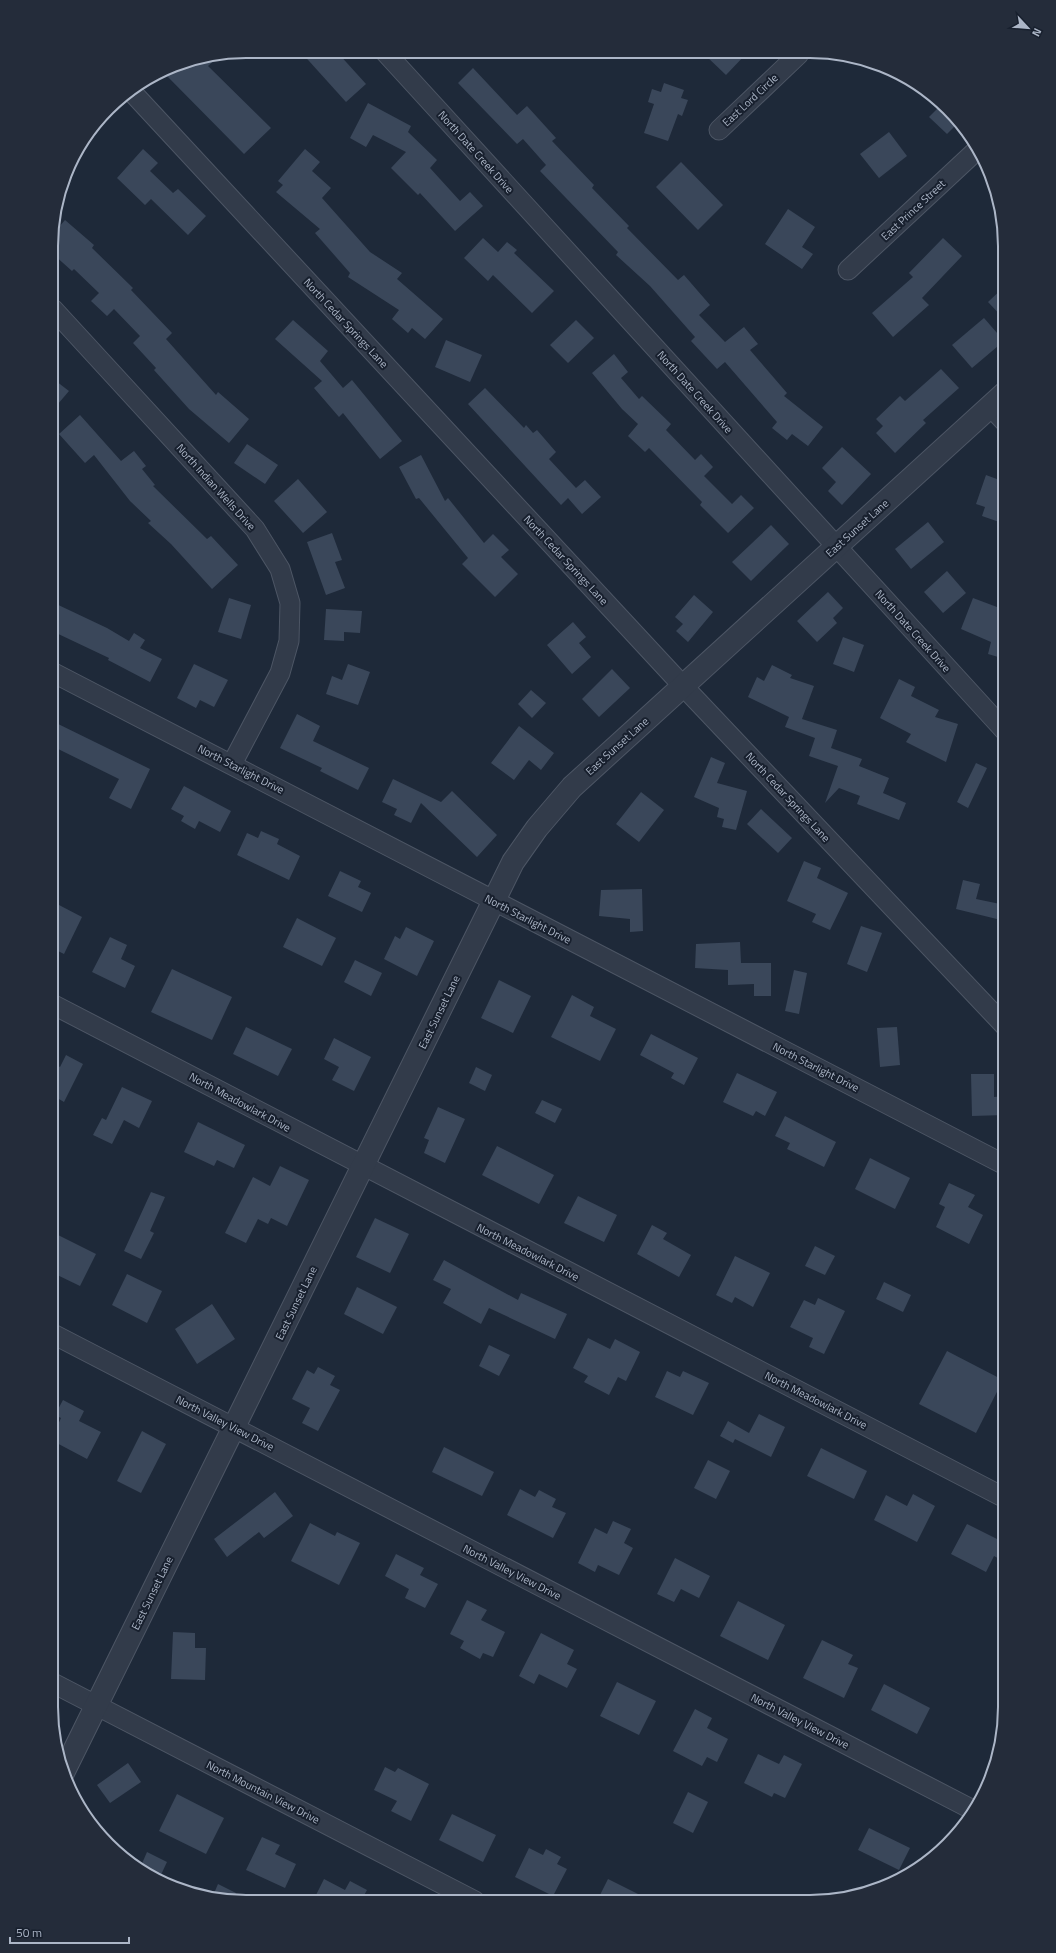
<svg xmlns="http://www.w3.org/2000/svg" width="1056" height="1953" font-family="'Titillium Web',sans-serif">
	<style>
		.building { fill: #3a475a }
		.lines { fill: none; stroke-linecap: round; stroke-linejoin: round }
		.minor-casing { stroke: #4d5665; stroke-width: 21 }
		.tertiary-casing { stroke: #4d5665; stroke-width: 24 }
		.minor { stroke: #323b4a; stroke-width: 19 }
		.tertiary { stroke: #323b4a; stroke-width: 22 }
		.labels { text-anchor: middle; stroke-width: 4; stroke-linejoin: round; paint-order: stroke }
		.street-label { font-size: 11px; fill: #acb6c7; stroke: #18202e }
		.rim { fill: none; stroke: #acb6c7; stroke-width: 2 }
	</style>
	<rect width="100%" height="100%" fill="#1e2939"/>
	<!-- building -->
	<g class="building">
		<polygon points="300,51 337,52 366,84 346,102"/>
		<polygon points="704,54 746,54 726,75"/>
		<polygon points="219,56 208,66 271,128 244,154 165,74 174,65"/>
		<polygon points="473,68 517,115 527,106 556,138 552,141 594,185 592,188 629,226 627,228 678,280 684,275 710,305 699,315 725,342 744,327 758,344 750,350 787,393 784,396 823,427 808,446 792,434 787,440 772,428 777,422 725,362 717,369 691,341 695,337 650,286 616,255 618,252 540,171 546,165 523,139 517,144 458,83"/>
		<polygon points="664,83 684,90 681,98 688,100 682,116 678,114 668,141 644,133 654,104 648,102 652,89 661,92"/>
		<polygon points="368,103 411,126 408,132 437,160 430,168 460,201 470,192 483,206 455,231 420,193 418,195 391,168 406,152 373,135 366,147 350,138"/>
		<polygon points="942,104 959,122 947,134 929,117"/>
		<polygon points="889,132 907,156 879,178 860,154"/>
		<polygon points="143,149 158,163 150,171 173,193 178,189 206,216 188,235 151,199 145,205 117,178"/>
		<polygon points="305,149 320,162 312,171 331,188 322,198 370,252 402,273 397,279 443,319 425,339 412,328 408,333 392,319 399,310 348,277 350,273 315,233 320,229 276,192 283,185 278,181"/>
		<polygon points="681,162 723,205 698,230 656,187"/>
		<polygon points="788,209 815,227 802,247 813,254 802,269 765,244"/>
		<polygon points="65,220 94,245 92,248 133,288 131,290 172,333 166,339 216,395 218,392 249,419 229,443 189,409 154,370 156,368 133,343 140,336 114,309 107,316 91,301 99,293 74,269 72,271 53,254 53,234"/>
		<polygon points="483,238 498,252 507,242 517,250 514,253 554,291 532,313 493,275 488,281 464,258"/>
		<polygon points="943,238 962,256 922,298 929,305 893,337 872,313 913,277 909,273"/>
		<polygon points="1005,286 1005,320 988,302"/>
		<polygon points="984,318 1004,341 972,368 952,345"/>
		<polygon points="293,320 328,351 320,361 343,388 352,380 402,441 380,459 343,413 339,417 314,388 322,381 275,339"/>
		<polygon points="576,320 594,338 568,363 550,345"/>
		<polygon points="446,340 482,355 470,382 435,367"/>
		<polygon points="614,354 628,372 621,378 639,399 642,396 671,424 666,430 695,460 701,454 713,467 704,476 732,504 741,495 754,508 728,533 700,505 702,502 649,448 645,452 628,436 638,424 622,409 592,373"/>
		<polygon points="941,369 959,388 923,420 926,423 895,453 876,433 883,426 876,419 900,396 905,401"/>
		<polygon points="52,378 69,391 52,411"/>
		<polygon points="485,388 524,428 526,425 533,433 537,430 556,452 549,459 576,488 585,480 601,497 582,514 568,498 561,505 468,404"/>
		<polygon points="80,415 121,461 134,451 146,466 142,469 155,485 153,486 207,539 211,536 238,565 212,589 171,544 148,523 151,521 130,501 94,455 85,463 59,434"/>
		<polygon points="247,444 278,465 265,484 234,463"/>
		<polygon points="842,447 871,474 842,505 828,491 836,482 822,468"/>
		<polygon points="421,455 445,501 448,498 484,543 493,534 509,550 501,557 518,574 495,597 462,564 468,558 419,498 416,499 399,467"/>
		<polygon points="986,475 1005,482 1005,513 1002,523 982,516 985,507 976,504"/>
		<polygon points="298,479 327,512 303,533 274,501"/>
		<polygon points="928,522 944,542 911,569 895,549"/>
		<polygon points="771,525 789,544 751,581 732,562"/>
		<polygon points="332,533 342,560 335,562 345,588 326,595 307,542"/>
		<polygon points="947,571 966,593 943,613 924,592"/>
		<polygon points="828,592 843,608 833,618 837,623 817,642 797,621"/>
		<polygon points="694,595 713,612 688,642 676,631 683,624 675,617"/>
		<polygon points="229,598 251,605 241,639 218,632"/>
		<polygon points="973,598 1005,610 1005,659 988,654 991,642 961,629"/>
		<polygon points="52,602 107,628 129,641 134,633 145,640 140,648 162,659 150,682 108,660 109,658 52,631"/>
		<polygon points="326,609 362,611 360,633 344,632 344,641 324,640"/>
		<polygon points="573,622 586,637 579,643 591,657 572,674 547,645"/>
		<polygon points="843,637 864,645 854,672 833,664"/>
		<polygon points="194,664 228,680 214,707 200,700 196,708 177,698"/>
		<polygon points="348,664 370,672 358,705 326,694 332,676 342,680"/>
		<polygon points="772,665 792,675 790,678 814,686 802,719 837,730 831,748 862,759 859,766 889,778 883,793 906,803 899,820 857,804 860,796 839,788 825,803 838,766 809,756 815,738 785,727 789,717 748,697 757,677 764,681"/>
		<polygon points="612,669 630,688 599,717 582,699"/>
		<polygon points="899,679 915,687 911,696 939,710 935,717 958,724 946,762 906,742 911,734 880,718"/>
		<polygon points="531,690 546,703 532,718 518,704"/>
		<polygon points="297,714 320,726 313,741 369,768 358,790 320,771 322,768 280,748"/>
		<polygon points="52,721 150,769 131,809 109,798 119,779 52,746"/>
		<polygon points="519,726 554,753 541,770 529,760 514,780 491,763"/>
		<polygon points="711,757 725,763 717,783 747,791 736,830 722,827 724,819 717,817 719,808 694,797"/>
		<polygon points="976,763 987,768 968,808 957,802"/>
		<polygon points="393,779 441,802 452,791 497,835 477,857 421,803 411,823 394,815 397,809 382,802"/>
		<polygon points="184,786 231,811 220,832 199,821 195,829 181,821 184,816 171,809"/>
		<polygon points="641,792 664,810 639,842 616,824"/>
		<polygon points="761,809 792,838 778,853 747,824"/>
		<polygon points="261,831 279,839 277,844 300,856 289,880 237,855 247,833 258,838"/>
		<polygon points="804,861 821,868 817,878 848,893 830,930 812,922 816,914 787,901"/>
		<polygon points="340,871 361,881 358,887 371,893 362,912 328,896"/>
		<polygon points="963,880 980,884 976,899 1005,905 1005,921 956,909"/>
		<polygon points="642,889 643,931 630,932 630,919 599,916 601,890"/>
		<polygon points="59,905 82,917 64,954 52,948 52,919"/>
		<polygon points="297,918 336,938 322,966 283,947"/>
		<polygon points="861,926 882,933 867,972 847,964"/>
		<polygon points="406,927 434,941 417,976 384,959 395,936 400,939"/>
		<polygon points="110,937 127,945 121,959 135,966 125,988 92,972"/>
		<polygon points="740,942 741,963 771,963 771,996 754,996 754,984 728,985 728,970 695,968 696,944"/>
		<polygon points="355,960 382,973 371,996 344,982"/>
		<polygon points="172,969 232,997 212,1040 151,1012"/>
		<polygon points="794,970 807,973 799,1014 785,1011"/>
		<polygon points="499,980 531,996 513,1033 481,1018"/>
		<polygon points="572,995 594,1007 590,1016 616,1029 600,1061 551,1037"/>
		<polygon points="246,1027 292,1049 278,1076 233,1054"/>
		<polygon points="897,1027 900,1065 880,1067 877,1028"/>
		<polygon points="651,1034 698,1058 684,1085 671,1078 674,1073 640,1055"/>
		<polygon points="334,1038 371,1057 354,1091 332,1080 339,1067 324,1059"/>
		<polygon points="66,1055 83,1064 64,1102 52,1095 52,1062 60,1067"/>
		<polygon points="476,1067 492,1075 485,1091 469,1083"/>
		<polygon points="737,1073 777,1092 765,1116 756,1111 753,1116 723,1102"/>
		<polygon points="971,1074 994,1074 994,1097 1005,1096 1005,1115 972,1116"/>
		<polygon points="122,1087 152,1101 139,1128 124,1120 112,1144 93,1135 102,1118 106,1120"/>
		<polygon points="542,1100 562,1109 555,1123 535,1113"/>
		<polygon points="438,1107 465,1119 445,1163 424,1153 429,1140 424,1138"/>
		<polygon points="785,1116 836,1142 824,1167 787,1149 790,1143 775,1136"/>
		<polygon points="198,1122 245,1145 234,1168 217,1160 214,1166 184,1152"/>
		<polygon points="497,1146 554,1175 539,1204 482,1175"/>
		<polygon points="870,1158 910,1178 895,1209 855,1189"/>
		<polygon points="280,1166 309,1180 287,1226 271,1218 268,1224 258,1219 246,1243 225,1233 253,1177 270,1186"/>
		<polygon points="949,1183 975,1195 968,1207 983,1215 969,1244 936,1227 945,1207 939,1204"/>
		<polygon points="151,1192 165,1197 150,1231 154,1233 141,1259 124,1251"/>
		<polygon points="578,1196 617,1215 604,1242 564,1223"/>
		<polygon points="375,1218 409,1234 390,1273 356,1257"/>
		<polygon points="652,1225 667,1233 663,1239 691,1255 679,1277 637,1254"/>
		<polygon points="52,1232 96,1254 80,1286 51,1272"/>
		<polygon points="815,1246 835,1256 825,1275 805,1266"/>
		<polygon points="735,1256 770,1273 753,1307 735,1297 732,1303 716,1295"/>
		<polygon points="444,1260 518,1300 521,1293 567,1314 555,1339 489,1308 481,1324 443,1303 451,1289 433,1280"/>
		<polygon points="127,1274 162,1291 147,1323 112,1305"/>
		<polygon points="884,1282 911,1295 903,1312 876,1299"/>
		<polygon points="357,1287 397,1307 383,1334 344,1314"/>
		<polygon points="818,1298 845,1311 824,1354 809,1347 813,1338 790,1327 804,1300 815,1305"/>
		<polygon points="212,1304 235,1339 197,1364 175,1329"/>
		<polygon points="588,1338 610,1349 615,1339 640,1352 626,1381 618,1377 609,1395 584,1382 588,1376 573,1368"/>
		<polygon points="489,1345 510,1355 499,1376 479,1366"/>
		<polygon points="947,1351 1003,1380 976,1433 919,1404"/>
		<polygon points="318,1367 335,1376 330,1385 340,1390 318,1431 302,1423 310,1408 292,1399 307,1370 314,1374"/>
		<polygon points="667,1371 680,1377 683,1371 709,1383 693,1415 655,1397"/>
		<polygon points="63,1400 84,1411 79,1421 101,1432 87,1459 51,1440 61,1418 55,1415"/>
		<polygon points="759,1414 785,1427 771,1457 735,1439 733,1443 720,1436 728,1421 749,1433"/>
		<polygon points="142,1431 166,1444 141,1493 117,1481"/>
		<polygon points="444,1447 494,1472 482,1496 432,1472"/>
		<polygon points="821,1448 867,1471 854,1499 807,1476"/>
		<polygon points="708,1460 730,1471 716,1499 694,1488"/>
		<polygon points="520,1489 535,1497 539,1490 556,1499 552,1507 566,1513 553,1538 507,1515"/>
		<polygon points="275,1492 293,1516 264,1538 259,1532 227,1557 214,1539"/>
		<polygon points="913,1494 935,1506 917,1542 874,1520 886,1495 907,1506"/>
		<polygon points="613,1521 631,1529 624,1543 633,1548 619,1575 598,1565 595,1572 578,1563 595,1528 607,1534"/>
		<polygon points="310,1523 335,1536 337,1532 360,1543 339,1585 291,1561"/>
		<polygon points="967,1524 1005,1543 1005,1562 994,1556 986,1572 951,1554"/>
		<polygon points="396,1554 424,1568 420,1575 438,1584 425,1608 405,1598 409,1589 385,1576"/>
		<polygon points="675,1558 710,1576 699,1598 681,1589 674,1602 657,1594"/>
		<polygon points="467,1600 487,1610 481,1620 505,1632 493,1657 483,1653 480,1659 460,1648 464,1641 450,1634"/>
		<polygon points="738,1601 785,1625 768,1660 720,1636"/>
		<polygon points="173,1632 195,1633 195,1648 206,1648 205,1680 171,1679"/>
		<polygon points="541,1633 574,1650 567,1664 577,1669 567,1688 539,1674 534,1684 519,1676"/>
		<polygon points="822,1640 853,1655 848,1664 858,1668 844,1698 803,1678"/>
		<polygon points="617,1682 656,1701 639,1735 600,1716"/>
		<polygon points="884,1684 930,1708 917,1734 871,1710"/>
		<polygon points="695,1709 712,1718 707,1728 728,1739 717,1762 707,1757 702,1766 673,1751"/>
		<polygon points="758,1754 779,1764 784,1755 802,1764 785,1798 774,1793 772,1797 744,1783"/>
		<polygon points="128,1763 141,1782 110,1803 97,1785"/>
		<polygon points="385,1767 395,1772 398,1768 429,1784 411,1821 391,1811 397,1801 374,1790"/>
		<polygon points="688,1792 708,1802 693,1833 673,1823"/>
		<polygon points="177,1794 224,1818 206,1854 159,1831"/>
		<polygon points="452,1814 496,1835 483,1862 439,1840"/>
		<polygon points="869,1828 910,1848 899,1870 858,1850"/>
		<polygon points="262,1837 280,1845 275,1854 296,1864 285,1888 246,1870"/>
		<polygon points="529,1848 543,1855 546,1849 561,1857 557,1864 567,1869 553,1896 515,1877"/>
		<polygon points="147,1852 167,1862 159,1879 140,1868"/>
		<polygon points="324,1879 345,1890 350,1881 367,1890 362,1899 366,1901 313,1901"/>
		<polygon points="608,1879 654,1902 597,1901"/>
		<polygon points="218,1884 236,1893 232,1900 212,1898"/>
	</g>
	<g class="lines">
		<!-- minor casing -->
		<g class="minor-casing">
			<g id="minor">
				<polyline points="385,52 1005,731"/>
				<polyline points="131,91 683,686 1005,1026"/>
				<polyline points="719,130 799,54"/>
				<polyline points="848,270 978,149"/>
				<polyline points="53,309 255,529 280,569 290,603 289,641 280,673 232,764"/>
				<polyline points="990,406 1005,422"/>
				<polyline points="52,672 1005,1165"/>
				<polyline points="52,1004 1005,1498"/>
				<polyline points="51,1333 973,1810"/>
				<polyline points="51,1682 475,1901"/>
			</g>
		</g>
		<!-- tertiary casing -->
		<g class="tertiary-casing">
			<polyline id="tertiary" points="63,1773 513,862 537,828 572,787 1005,393"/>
		</g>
		<!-- minor -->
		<use href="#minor" class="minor"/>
		<!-- tertiary -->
		<use href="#tertiary" class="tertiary"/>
	</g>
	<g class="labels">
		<!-- street labels -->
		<g class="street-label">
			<text transform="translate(750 100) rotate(-43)" y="4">East Lord Circle</text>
			<text transform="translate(476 152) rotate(48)" y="4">North Date Creek Drive</text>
			<text transform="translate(913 210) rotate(-43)" y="4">East Prince Street</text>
			<text transform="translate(346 323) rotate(47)" y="4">North Cedar Springs Lane</text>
			<text transform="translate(695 392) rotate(48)" y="4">North Date Creek Drive</text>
			<text transform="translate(216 487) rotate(48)" y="4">North Indian Wells Drive</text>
			<text transform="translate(857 528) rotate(-42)" y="4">East Sunset Lane</text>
			<text transform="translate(566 560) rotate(47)" y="4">North Cedar Springs Lane</text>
			<text transform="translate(913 631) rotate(48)" y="4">North Date Creek Drive</text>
			<text transform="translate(617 746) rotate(-42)" y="4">East Sunset Lane</text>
			<text transform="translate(241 769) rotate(27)" y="4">North Starlight Drive</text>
			<text transform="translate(788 797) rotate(47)" y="4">North Cedar Springs Lane</text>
			<text transform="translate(528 919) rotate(27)" y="4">North Starlight Drive</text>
			<text transform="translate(439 1012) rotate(-64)" y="4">East Sunset Lane</text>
			<text transform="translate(816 1067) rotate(27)" y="4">North Starlight Drive</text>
			<text transform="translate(240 1102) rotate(28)" y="4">North Meadowlark Drive</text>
			<text transform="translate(528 1252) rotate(27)" y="4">North Meadowlark Drive</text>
			<text transform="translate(296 1303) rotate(-64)" y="4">East Sunset Lane</text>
			<text transform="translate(816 1400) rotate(27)" y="4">North Meadowlark Drive</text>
			<text transform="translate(225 1423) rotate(27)" y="4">North Valley View Drive</text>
			<text transform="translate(512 1572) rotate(27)" y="4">North Valley View Drive</text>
			<text transform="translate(152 1593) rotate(-64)" y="4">East Sunset Lane</text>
			<text transform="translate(800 1721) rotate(27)" y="4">North Valley View Drive</text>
			<text transform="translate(263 1792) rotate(27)" y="4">North Mountain View Drive</text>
		</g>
	</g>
	<!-- crop -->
	<path d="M0 0H1056V1953H0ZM246 58H810A188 188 0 0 1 998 246V1707A188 188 0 0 1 810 1895H246A188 188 0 0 1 58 1707V246A188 188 0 0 1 246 58Z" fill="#242c3a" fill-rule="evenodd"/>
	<path class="rim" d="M246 58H810A188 188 0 0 1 998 246V1707A188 188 0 0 1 810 1895H246A188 188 0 0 1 58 1707V246A188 188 0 0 1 246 58Z"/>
	<!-- north arrow -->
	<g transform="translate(1028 28) rotate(116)" stroke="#18202e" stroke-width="3" paint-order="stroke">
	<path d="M0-3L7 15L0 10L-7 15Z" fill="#acb6c7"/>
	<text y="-6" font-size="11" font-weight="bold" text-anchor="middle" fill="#acb6c7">N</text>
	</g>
	<!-- scale -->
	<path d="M10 1937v6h119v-6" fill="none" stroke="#acb6c7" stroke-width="2"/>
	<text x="16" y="1937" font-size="12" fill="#acb6c7" stroke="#18202e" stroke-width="3" paint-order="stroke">50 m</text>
</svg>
